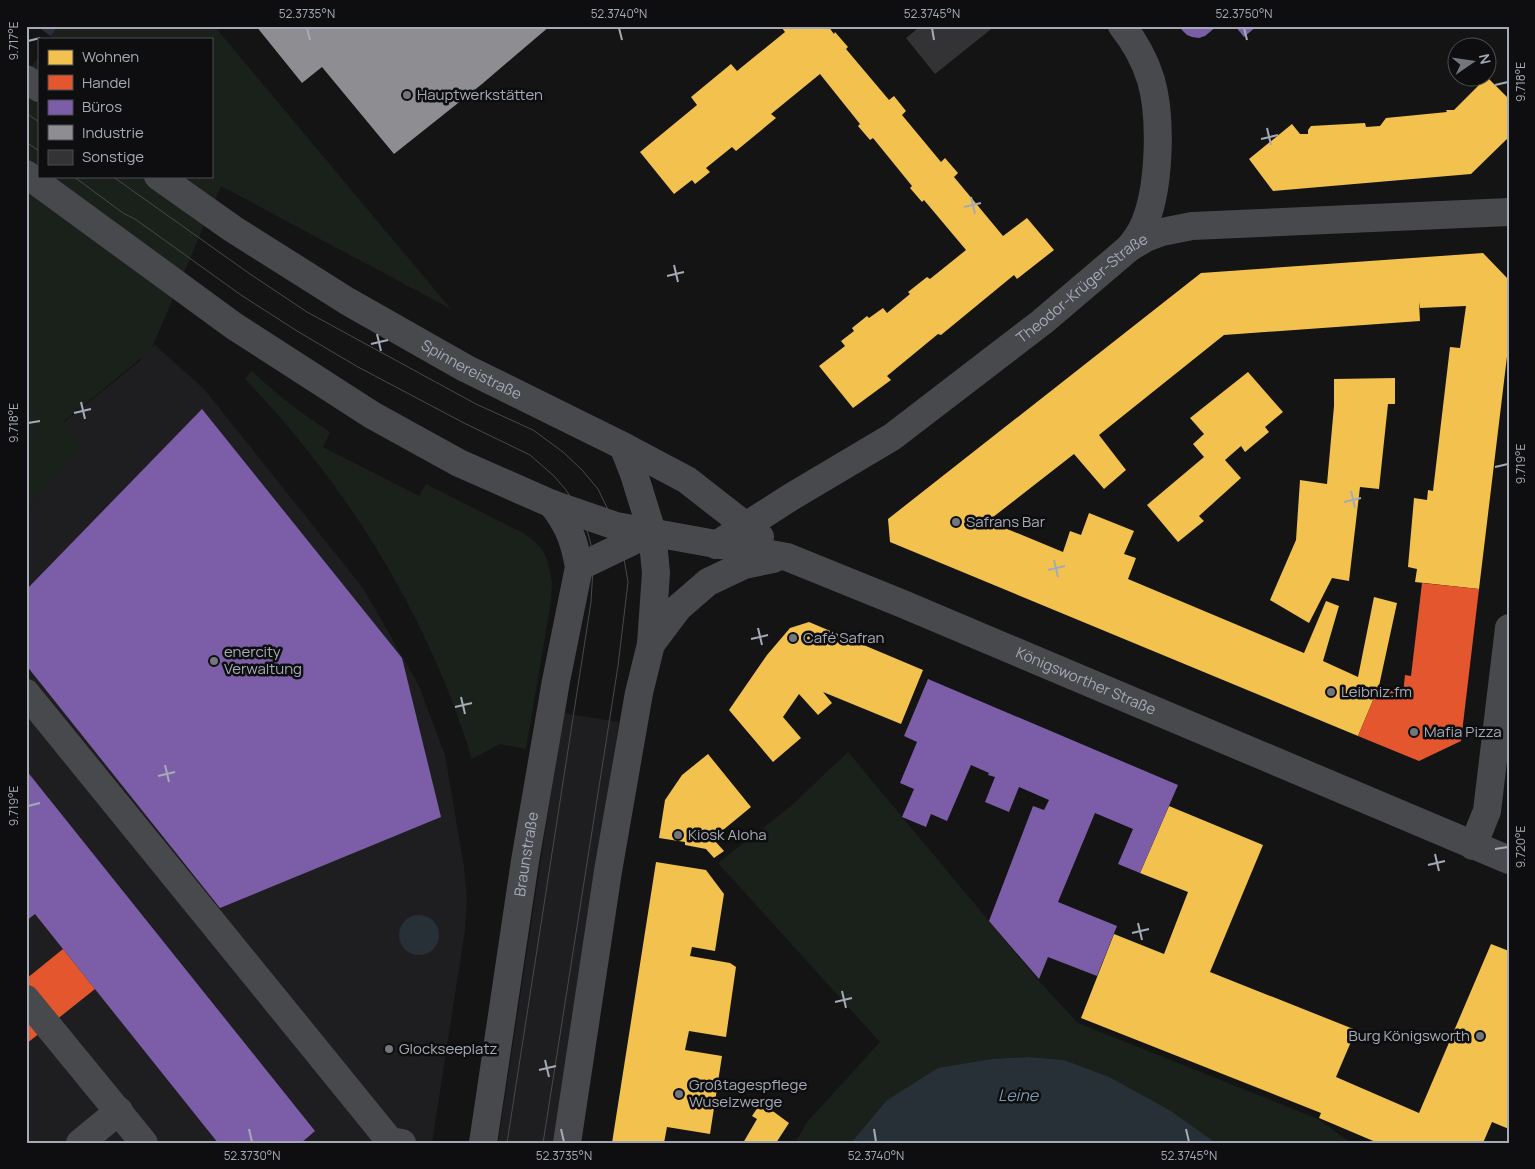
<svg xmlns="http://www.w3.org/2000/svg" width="1535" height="1169" font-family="Manrope,sans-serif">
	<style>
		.built { fill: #1e1e20 }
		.green { fill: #1a211b }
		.water { fill: #273036 }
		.pier { fill: #141414 }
		.homes { fill: #f2c14e }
		.shops { fill: #e4572e }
		.offices { fill: #7b5ea7 }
		.industry { fill: #8d8d92 }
		.building { fill: #333335 }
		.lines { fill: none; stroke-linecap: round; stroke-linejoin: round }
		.minor { stroke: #48494d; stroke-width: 28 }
		.tram { stroke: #48494c; stroke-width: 1 }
		.ticks { fill: none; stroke: #a4abb6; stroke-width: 2 }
		.poi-dot { fill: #72767d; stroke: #0e0e10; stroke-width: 2 }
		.labels { text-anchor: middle; stroke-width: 5; stroke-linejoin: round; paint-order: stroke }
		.poi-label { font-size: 15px; fill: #a4abb6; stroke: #0e0e10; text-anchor: start }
		.street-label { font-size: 15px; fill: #a4abb6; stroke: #0e0e10 }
		.water-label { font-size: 16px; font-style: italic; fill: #7a9bb2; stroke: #0e0e10 }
		.neatline { fill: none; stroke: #a4abb6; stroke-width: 2 }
		.ticks-label { font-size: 12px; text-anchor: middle; fill: #a4abb6 }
	</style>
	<rect width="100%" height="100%" fill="#141414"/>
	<!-- built -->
	<g class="built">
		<polygon points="155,345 204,389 363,588 419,686 445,755 464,867 467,899 465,930 432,1143 26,1143 26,509 84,447 63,423 142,359 140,357"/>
		<polygon points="563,713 619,722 554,1143 498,1143"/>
	</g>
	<!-- green -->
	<g class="green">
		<polygon points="58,26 214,26 451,309 221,186 151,350 63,422 84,447 26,509 26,70 39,52 39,176 211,176 211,39 49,39"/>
		<path d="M252,371C277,395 301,413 330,432L323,447L419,496L426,484L525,534L534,541L541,548L547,559L552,582L551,601L526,749L500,744L472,759C429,617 347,485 245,379Z"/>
		<polygon points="848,752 1038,980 1078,1023 1318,1119 1351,1143 1216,1143 1171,1111 1064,1060 1029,1057 992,1059 886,1101 851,1143 795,1143 807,1122 880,1042 718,863 791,806"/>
	</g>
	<!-- water -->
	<g class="water">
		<polygon points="26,26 58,26 49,39 39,39"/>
		<circle cx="419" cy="935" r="20"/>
		<polygon points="1029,1057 1064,1060 1109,1077 1171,1111 1216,1143 851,1143 886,1101 938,1068 992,1059"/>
	</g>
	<!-- pier -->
	<polygon class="pier" points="26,26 37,26 53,38 39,39 39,57 26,72"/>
	<!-- homes -->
	<g class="homes">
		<polygon points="783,26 828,26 834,34 835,32 848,47 846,49 889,100 894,96 906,111 902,115 941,162 945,158 958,173 954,177 1003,236 1027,218 1054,250 1017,279 1014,275 941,335 938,334 887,376 891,380 853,408 819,366 845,346 841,341 854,331 852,328 867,316 869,318 883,308 887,313 910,294 908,292 927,277 930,279 966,250 924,200 922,202 910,188 912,186 873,138 870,140 858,126 860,124 820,74 771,114 776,118 736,151 732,147 706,168 710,172 695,184 692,180 674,194 640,152 697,105 691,97 731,64 737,71 785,32 782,28"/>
		<polygon points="1486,78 1488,78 1509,99 1509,137 1471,174 1273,191 1249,159 1292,124 1300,134 1308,134 1308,130 1311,126 1365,123 1366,127 1380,126 1386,118 1447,112 1446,110 1454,110"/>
		<polygon points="1483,253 1509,280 1509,340 1479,589 1415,582 1417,569 1408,567 1414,498 1427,500 1428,490 1433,491 1450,347 1460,348 1466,306 1420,308 1419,302 1420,321 1224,335 1099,435 1126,470 1104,489 1074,454 988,521 1063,552 1070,531 1081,535 1089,513 1134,531 1124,554 1136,558 1128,579 1304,653 1326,601 1339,606 1323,661 1358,677 1374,597 1397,603 1379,686 1358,736 890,542 888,519 1201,273"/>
		<polygon points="1248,372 1283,412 1265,427 1269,432 1245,452 1241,446 1225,460 1241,478 1199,516 1204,521 1178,542 1147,505 1204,457 1193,444 1204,434 1190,418"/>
		<polygon points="1395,378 1395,404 1388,404 1379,489 1360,487 1349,581 1332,578 1309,623 1270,600 1296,540 1300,480 1327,484 1334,406 1334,379"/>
		<polygon points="809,622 923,670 901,724 823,692 832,703 818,715 799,694 783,717 801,738 773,762 729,710 767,655 790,628"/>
		<polygon points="708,754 751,807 717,835 715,841 724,851 714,858 706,849 685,845 685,842 659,838 665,800 682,775"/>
		<polygon points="1169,806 1263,845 1210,972 1356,1030 1336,1077 1419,1113 1491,944 1509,951 1509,1129 1492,1122 1483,1143 1378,1143 1319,1118 1321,1113 1081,1018 1114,934 1164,954 1188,892 1140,873"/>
		<polygon points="656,862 706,870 724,894 715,951 692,947 690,956 730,963 736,967 726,1037 689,1031 685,1050 722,1056 710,1134 667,1127 664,1143 612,1143"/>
		<polygon points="760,1104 774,1112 789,1123 776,1143 743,1143 757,1119 752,1116"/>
	</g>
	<!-- shops -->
	<g class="shops">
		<polygon points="1422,583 1479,589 1461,741 1419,761 1358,736 1379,686 1403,695 1405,675 1411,676"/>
		<polygon points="216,748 231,781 215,789 212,782 201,788 199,782 191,786 181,765"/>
		<polygon points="354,768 372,811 299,842 293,827 284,830 279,819 289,814 282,798"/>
		<polygon points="234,810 240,825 249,821 252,829 214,845 205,822"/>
		<polygon points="260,834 269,855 235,871 230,858 244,851 240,844"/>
		<polygon points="111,899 188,994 148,1027 71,932 79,925 104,956 126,938 100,907"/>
		<polygon points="63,949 95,989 26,1044 26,979"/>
		<polygon points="225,1044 291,1130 276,1143 237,1143 185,1075"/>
	</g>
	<!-- offices -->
	<g class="offices">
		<polygon points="1178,26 1217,26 1205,36 1199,38 1192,37 1187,35"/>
		<polygon points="1235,26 1257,26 1244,37"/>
		<polygon points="202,409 402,658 441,817 220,908 26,665 26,590"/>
		<polygon points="928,679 1178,785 1140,873 1118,864 1133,829 1095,813 1058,902 1117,926 1097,976 1048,957 1039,979 989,921 1033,806 1044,810 1049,800 1019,787 1009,812 985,802 995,777 988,775 989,773 971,765 947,821 931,814 926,827 902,817 914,789 900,783 917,742 904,736"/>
		<polygon points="26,770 315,1131 301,1143 218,1143 35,914 26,921"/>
	</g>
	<!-- industry -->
	<polygon class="industry" points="256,26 550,26 482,84 394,154 322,67 302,83"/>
	<!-- building -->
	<polygon class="building" points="921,26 995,26 935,74 906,38"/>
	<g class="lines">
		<!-- minor -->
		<g class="minor">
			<path d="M1122,26C1135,42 1145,61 1151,80C1162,119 1160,193 1142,229C1139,235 1134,242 1129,248"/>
			<polyline points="26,79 39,88"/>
			<path id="s1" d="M26,174L234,326L372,415L459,463L552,504L616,526L787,557L903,604L1509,860"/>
			<path id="s2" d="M158,176L233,229L347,301L465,368L623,446L687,480L760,537"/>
			<path id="s3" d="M716,545L791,497L892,437L1042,322L1129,248L1146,238L1162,232L1192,226L1509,212"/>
			<polyline points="579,567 652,532"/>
			<polyline points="651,644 678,608 708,582 744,565 773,559"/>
			<polyline points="26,693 390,1141 402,1143"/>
			<polyline points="1473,846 1487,811 1509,628"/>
			<polyline points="26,999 144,1143"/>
			<polyline points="80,1143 119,1111"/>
			<path id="s4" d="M483,1143L525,861L556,681L579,567C574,540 569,526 552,504"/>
			<polyline points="567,1143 608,871 639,693 651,644 656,573 652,532 634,474 623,446"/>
		</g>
		<!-- tram -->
		<g class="tram">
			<polyline points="26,113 39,122"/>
			<polyline points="26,142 39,151"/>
			<polyline points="73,176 123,213 135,219 241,295 297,331 358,367 464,423 530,455 554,476 566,490 582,515 589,537 592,549 593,568 591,602 507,1143"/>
			<polyline points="112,176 250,274 307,312 476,404 533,430 563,452 582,470 598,489 616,526 622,547 628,582 618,666 543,1143"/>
		</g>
	</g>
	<!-- ticks -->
	<path class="ticks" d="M307,28L310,40M619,28L622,40M932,28L934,40M1244,28L1247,40M28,41L40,38M1495,85L1508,82M1267,128L1271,145M1261,139L1278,135M971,197L975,214M964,207L981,203M674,265L678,282M667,276L684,272M377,334L381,351M371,344L388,340M81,402L85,419M74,413L91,409M28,423L40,421M1495,467L1508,464M1351,491L1355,508M1344,502L1361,498M1054,560L1058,577M1048,570L1065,566M758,628L762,645M751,639L768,635M461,697L465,714M455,707L472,703M165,765L169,782M158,776L175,772M28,806L40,803M1495,849L1508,847M1435,854L1439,871M1428,865L1445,861M1138,923L1142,940M1132,933L1149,929M842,991L846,1008M835,1002L852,998M545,1060L549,1077M539,1070L556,1066M249,1129L252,1142M561,1129L564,1142M874,1129L876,1142M1186,1129L1189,1142"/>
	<!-- markers -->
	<g class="poi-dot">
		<circle cx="407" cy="95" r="5"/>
		<circle cx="956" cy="522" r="5"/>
		<circle cx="793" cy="638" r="5"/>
		<circle cx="214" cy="661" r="5"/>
		<circle cx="1331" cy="692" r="5"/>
		<circle cx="1414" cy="732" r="5"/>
		<circle cx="678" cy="835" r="5"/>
		<circle cx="1480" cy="1036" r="5"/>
		<circle cx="389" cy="1049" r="5"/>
		<circle cx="679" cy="1094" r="5"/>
	</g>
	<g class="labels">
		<!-- poi labels -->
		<g class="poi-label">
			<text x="417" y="100">Hauptwerkstätten</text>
			<text x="966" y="527">Safrans Bar</text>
			<text x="803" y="643">Café Safran</text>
			<text x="224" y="657">enercity<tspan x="224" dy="17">Verwaltung</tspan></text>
			<text x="1341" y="697">Leibniz.fm</text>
			<text x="1424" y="737">Mafia Pizza</text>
			<text x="688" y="840">Kiosk Aloha</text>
			<text x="1470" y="1041" text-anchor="end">Burg Königsworth</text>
			<text x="399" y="1054">Glockseeplatz</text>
			<text x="689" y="1090">Großtagespflege<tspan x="689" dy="17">Wuselzwerge</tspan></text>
		</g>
		<!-- street labels -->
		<g class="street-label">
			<text dy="5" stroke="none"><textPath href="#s3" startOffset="448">Theodor-Krüger-Straße</textPath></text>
			<text dy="5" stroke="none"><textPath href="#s2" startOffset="369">Spinnereistraße</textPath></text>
			<text dy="5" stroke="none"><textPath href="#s1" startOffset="1188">Königsworther Straße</textPath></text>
			<text dy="5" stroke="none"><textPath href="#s4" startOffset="292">Braunstraße</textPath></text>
		</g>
		<!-- water labels -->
		<g class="water-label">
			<text x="1018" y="1101">Leine</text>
		</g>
	</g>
	<!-- border -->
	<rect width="1535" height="1169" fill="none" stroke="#0e0e10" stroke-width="55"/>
	<!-- legend -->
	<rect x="38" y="38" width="175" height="140" fill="#0e0e10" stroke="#4a4d52"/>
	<rect x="48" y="50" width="25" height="15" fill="#f2c14e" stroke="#4a4d52"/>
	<text x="82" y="62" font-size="15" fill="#a4abb6">Wohnen</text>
	<rect x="48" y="75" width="25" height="15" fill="#e4572e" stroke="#4a4d52"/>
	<text x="82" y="88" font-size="15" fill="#a4abb6">Handel</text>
	<rect x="48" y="100" width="25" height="15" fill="#7b5ea7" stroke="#4a4d52"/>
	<text x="82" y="112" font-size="15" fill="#a4abb6">Büros</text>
	<rect x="48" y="125" width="25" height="15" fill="#8d8d92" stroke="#4a4d52"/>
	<text x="82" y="138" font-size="15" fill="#a4abb6">Industrie</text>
	<rect x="48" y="150" width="25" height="15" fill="#333335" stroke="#4a4d52"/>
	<text x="82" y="162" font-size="15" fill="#a4abb6">Sonstige</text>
	<!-- north arrow -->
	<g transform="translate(1472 62) rotate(77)"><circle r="24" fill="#0e0e10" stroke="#4a4d52"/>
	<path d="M0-4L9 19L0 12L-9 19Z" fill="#72767d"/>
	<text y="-8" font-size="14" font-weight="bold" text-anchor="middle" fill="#a4abb6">N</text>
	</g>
	<rect x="28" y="28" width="1480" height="1114" class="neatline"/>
	<g class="ticks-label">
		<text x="307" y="18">52.3735°N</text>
		<text x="619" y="18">52.3740°N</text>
		<text x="932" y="18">52.3745°N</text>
		<text x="1244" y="18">52.3750°N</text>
		<text transform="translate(14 41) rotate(-90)" y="4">9.717°E</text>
		<text transform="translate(1521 82) rotate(-90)" y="4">9.718°E</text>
		<text transform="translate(14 423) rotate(-90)" y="4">9.718°E</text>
		<text transform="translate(1521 464) rotate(-90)" y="4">9.719°E</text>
		<text transform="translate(14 806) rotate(-90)" y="4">9.719°E</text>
		<text transform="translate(1521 847) rotate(-90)" y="4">9.720°E</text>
		<text x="252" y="1160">52.3730°N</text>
		<text x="564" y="1160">52.3735°N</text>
		<text x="876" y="1160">52.3740°N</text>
		<text x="1189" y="1160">52.3745°N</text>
	</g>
</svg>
